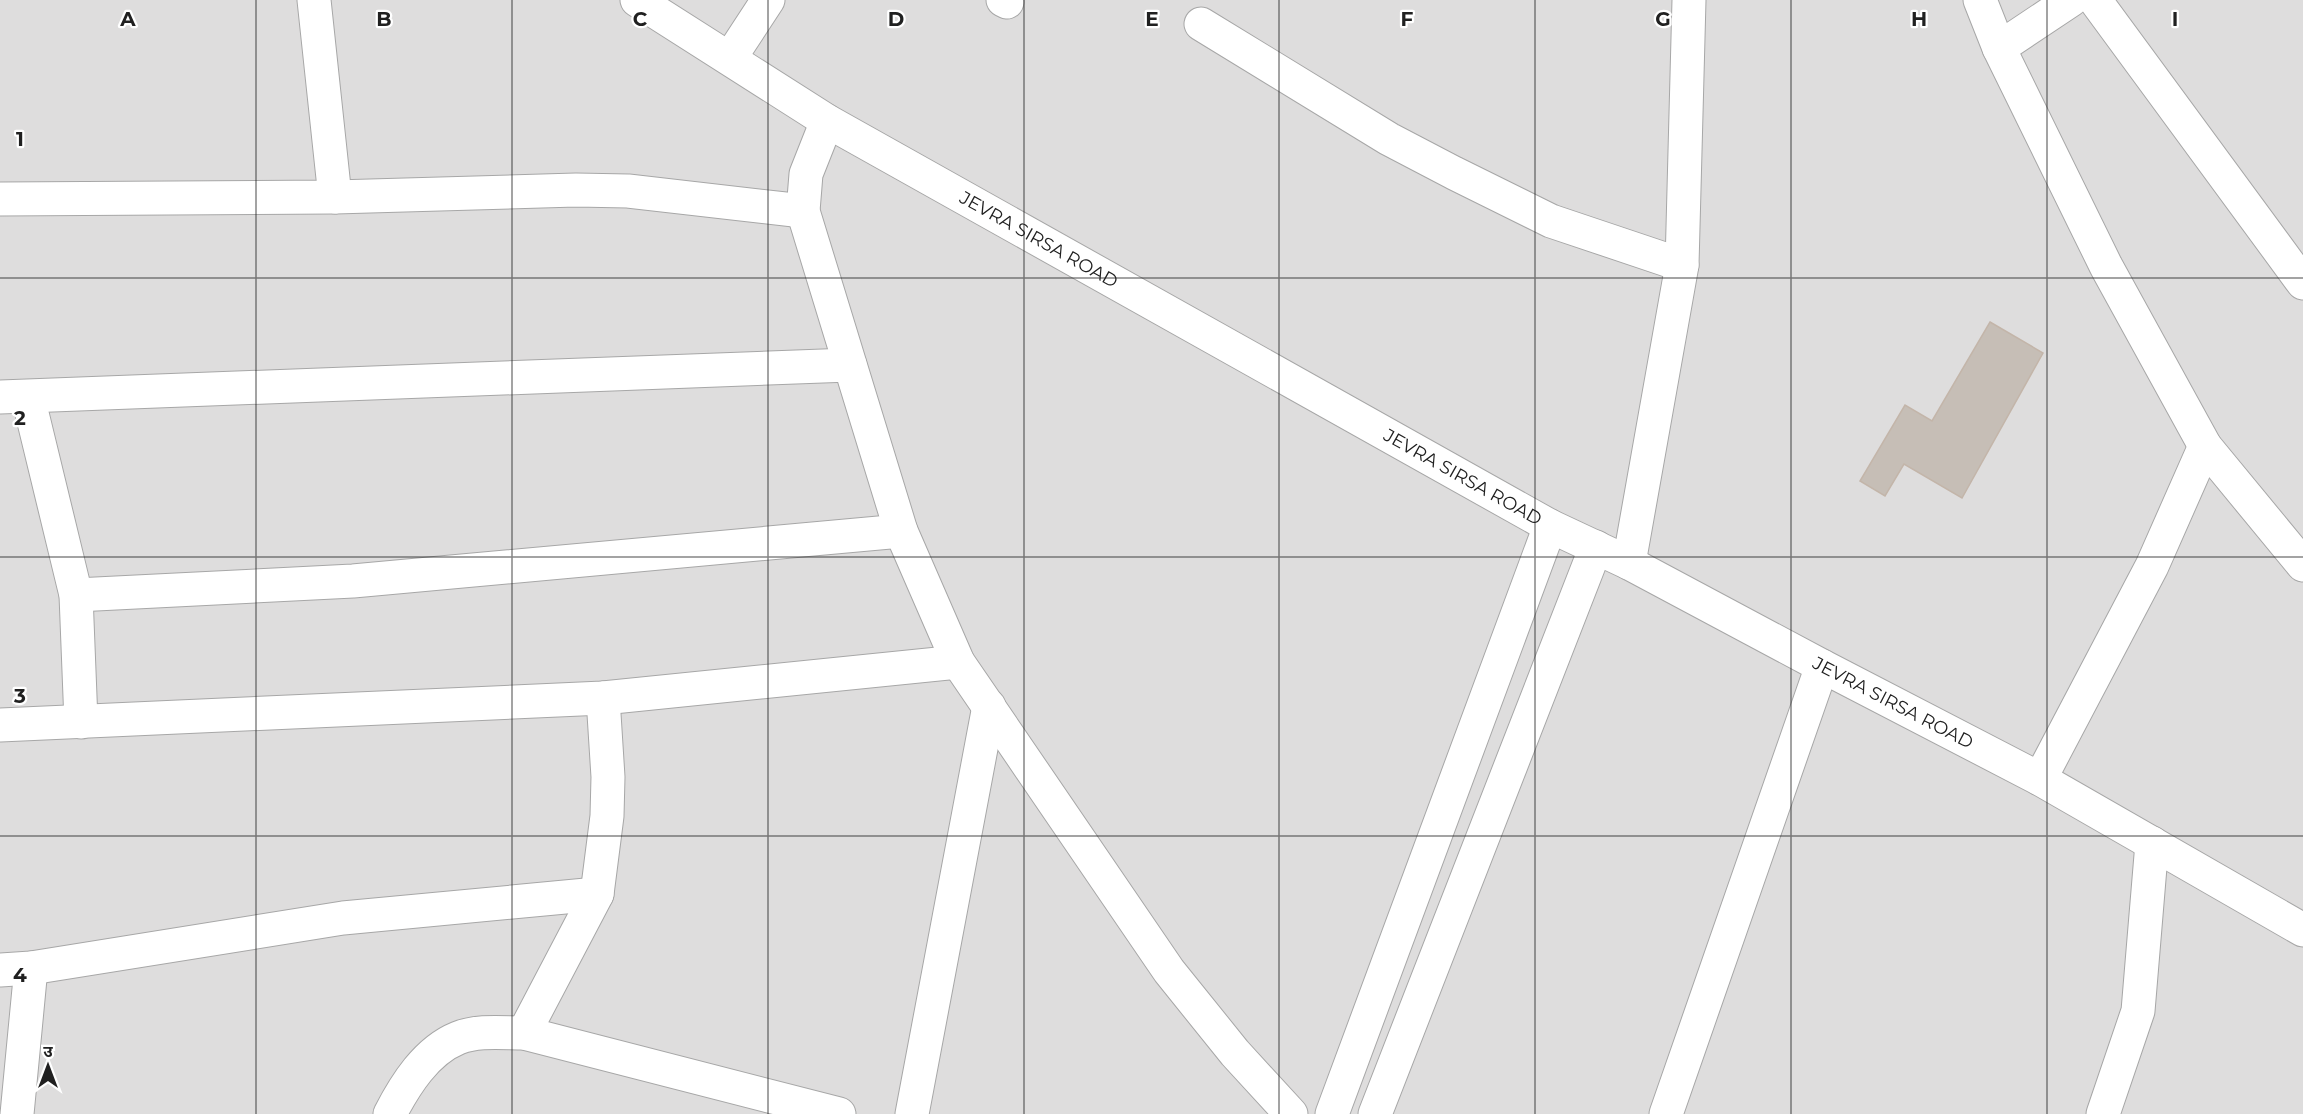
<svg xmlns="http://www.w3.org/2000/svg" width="2303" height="1114" font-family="Montserrat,'Noto Sans Devanagari',sans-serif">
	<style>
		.residential { fill: #dedddd }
		.building { fill: #c6beb6; stroke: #c3b5a9; stroke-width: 1.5 }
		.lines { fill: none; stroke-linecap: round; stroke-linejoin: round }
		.minor-casing { stroke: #a7a7a7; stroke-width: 35 }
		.tertiary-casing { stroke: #a7a7a7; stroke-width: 35 }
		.minor { stroke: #fff; stroke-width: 33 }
		.tertiary { stroke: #fff; stroke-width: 33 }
		.grid { fill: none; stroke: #202020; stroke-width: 1.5; stroke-opacity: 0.55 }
		.labels { text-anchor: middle; stroke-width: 4.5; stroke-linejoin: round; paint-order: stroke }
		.street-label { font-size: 18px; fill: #202020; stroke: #fff }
		.grid-label { font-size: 20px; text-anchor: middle; font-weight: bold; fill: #202020; stroke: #fff; stroke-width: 4.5; stroke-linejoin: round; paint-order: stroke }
	</style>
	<rect width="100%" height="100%" fill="#f1eee7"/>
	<!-- residential -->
	<rect class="residential" x="0" y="0" width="2303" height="1114"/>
	<!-- building -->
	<polygon class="building" points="1990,322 2043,353 1962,498 1904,464 1885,496 1860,481 1905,405 1932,421"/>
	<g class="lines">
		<!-- minor casing -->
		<g class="minor-casing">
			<g id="minor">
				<polyline points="314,0 335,197"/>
				<polyline points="1003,0 1007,2"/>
				<polyline points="1980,0 1999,48 2106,266 2205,446 2303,565"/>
				<polyline points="2095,0 2303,283"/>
				<polyline points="1201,24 1389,139 1454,173 1551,221 1682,265"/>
				<polyline points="1999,48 2071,0"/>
				<polyline points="730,58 768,0"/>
				<polyline points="827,121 806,174 803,211 901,531 958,662 1169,971 1235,1053 1291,1114"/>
				<polyline points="0,199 335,197 576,190 628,191 803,211"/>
				<polyline points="0,397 850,365"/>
				<polyline points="28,397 76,595 81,722"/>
				<polyline points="1629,563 1682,265 1689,0"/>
				<polyline points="76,595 353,581 901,531"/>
				<polyline points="0,725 603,698 958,662"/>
				<polyline points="2040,779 2152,566 2205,446"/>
				<polyline points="0,970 31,968 343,918 597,894"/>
				<polyline points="524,1033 597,894 607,816 608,777 603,698"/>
				<polyline points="17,1114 31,968"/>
				<path d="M390,1114C405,1085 426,1051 458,1038C478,1030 502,1033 524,1033L839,1114"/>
				<polyline points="912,1114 989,706"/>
				<polyline points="1332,1114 1550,526"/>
				<polyline points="1375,1114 1596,547"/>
				<polyline points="1666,1114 1822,666"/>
				<polyline points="2103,1114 2138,1011 2152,843"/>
			</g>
		</g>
		<!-- tertiary casing -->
		<g class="tertiary-casing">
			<g id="tertiary">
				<path id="s1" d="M637,0L827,121L1550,526L1629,563L1822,666L2040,779L2303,930"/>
			</g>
		</g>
		<!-- minor -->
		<use href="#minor" class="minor"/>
		<!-- tertiary -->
		<use href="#tertiary" class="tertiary"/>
	</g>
	<!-- grid -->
	<path class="grid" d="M256,0V1114M512,0V1114M768,0V1114M1024,0V1114M1279,0V1114M1535,0V1114M1791,0V1114M2047,0V1114M0,278H2303M0,557H2303M0,836H2303"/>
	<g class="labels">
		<!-- street labels -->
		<g class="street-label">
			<text dy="6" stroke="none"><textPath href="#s1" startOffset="468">JEVRA SIRSA ROAD</textPath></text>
			<text dy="6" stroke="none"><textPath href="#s1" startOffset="954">JEVRA SIRSA ROAD</textPath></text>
			<text dy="6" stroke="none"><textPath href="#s1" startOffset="1440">JEVRA SIRSA ROAD</textPath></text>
		</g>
	</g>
	<g class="grid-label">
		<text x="128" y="26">A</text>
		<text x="384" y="26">B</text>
		<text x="640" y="26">C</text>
		<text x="896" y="26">D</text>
		<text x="1152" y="26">E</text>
		<text x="1407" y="26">F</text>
		<text x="1663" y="26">G</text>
		<text x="1919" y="26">H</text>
		<text x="2175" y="26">I</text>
		<text x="20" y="146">1</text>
		<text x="20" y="425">2</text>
		<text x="20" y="703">3</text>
		<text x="20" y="982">4</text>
	</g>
	<!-- north arrow -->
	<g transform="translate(48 1066)" stroke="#ffffff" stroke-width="4.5" paint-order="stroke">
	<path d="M0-4.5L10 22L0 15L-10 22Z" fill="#202020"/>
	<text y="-9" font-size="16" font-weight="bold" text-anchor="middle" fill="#202020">उ</text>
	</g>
</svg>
